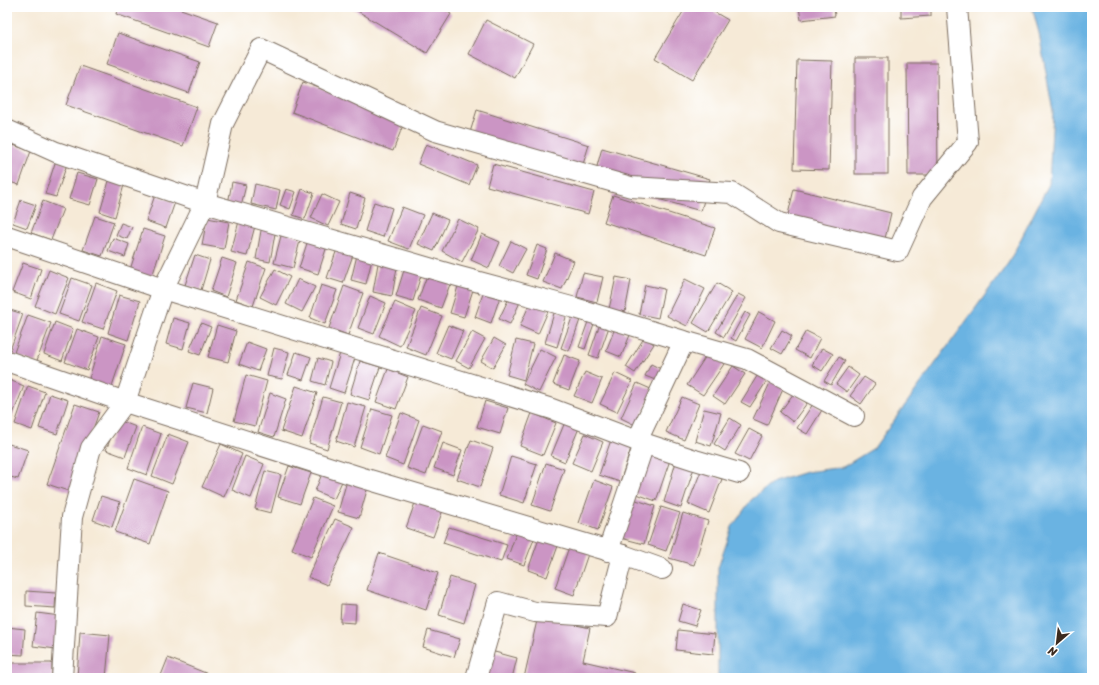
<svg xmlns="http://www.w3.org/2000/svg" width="1099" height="685" font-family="Sriracha,sans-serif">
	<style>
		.water { fill: #6ab3e2; stroke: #526e80 }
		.building { fill: #cb95c4 }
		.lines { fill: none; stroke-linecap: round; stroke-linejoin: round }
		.minor-casing { stroke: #7c6d5f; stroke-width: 22 }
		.minor { stroke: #fff; stroke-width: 20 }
	</style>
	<rect width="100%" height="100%" fill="#fff"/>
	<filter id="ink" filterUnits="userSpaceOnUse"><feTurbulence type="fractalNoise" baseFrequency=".025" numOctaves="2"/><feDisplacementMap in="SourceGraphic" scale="8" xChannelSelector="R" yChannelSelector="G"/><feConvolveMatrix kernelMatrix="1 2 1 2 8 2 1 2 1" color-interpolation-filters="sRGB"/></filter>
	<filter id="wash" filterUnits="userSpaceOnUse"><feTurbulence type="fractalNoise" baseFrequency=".012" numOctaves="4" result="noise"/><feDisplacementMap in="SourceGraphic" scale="16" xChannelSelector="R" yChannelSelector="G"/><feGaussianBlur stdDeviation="0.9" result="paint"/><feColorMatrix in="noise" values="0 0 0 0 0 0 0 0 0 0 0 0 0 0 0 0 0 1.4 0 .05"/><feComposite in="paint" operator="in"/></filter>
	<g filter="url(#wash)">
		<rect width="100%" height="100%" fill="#f6ead7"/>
		<!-- water -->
		<polygon class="water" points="1032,7 1092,7 1092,678 718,678 718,568 732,527 751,500 774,482 806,472 843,467 874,448 1009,262 1049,184 1053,112 1039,33"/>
		<g id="blocks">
			<!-- building -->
			<g class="building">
				<polygon points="118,7 175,7 218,22 209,47 116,14"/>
				<polygon points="351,7 440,7 451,14 427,53"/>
				<polygon points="686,7 706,7 728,20 692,80 655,58"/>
				<polygon points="799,7 834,7 835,16 801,20"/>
				<polygon points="901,7 931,7 931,16 901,18"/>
				<polygon points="486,20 533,44 515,78 469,54"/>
				<polygon points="118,33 200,62 189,93 107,64"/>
				<rect x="855" y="58" width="33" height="116"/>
				<polygon points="797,60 832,61 829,170 794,169"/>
				<polygon points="907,63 937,63 938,175 908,175"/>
				<polygon points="80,66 197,107 183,146 66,105"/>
				<polygon points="303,82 405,120 393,151 292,112"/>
				<polygon points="477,110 589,145 579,177 467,142"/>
				<polygon points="426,144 477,165 469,185 418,164"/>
				<polygon points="13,145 31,151 19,185 7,181 7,162"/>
				<polygon points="602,148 710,179 701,211 593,181"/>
				<polygon points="56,160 67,164 56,197 45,194"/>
				<polygon points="493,164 594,192 588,214 487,186"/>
				<polygon points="77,173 98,179 90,205 69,199"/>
				<polygon points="109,181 124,185 115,217 100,212"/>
				<polygon points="232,182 246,185 241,206 228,204"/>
				<polygon points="255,184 280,190 276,210 251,204"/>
				<polygon points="286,189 296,192 290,209 280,205"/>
				<polygon points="302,189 314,193 305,219 293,215"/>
				<polygon points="794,189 891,213 884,243 787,219"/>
				<polygon points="350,193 365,198 356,229 341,224"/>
				<polygon points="322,194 339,202 328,226 311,218"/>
				<polygon points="155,195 175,202 166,228 146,221"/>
				<polygon points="613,195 715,228 706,255 604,222"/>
				<polygon points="21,200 36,205 27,228 13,223"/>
				<polygon points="43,201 63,209 51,240 31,233"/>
				<polygon points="374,202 392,208 383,237 365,231"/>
				<polygon points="402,207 423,215 409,249 388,241"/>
				<polygon points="432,213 448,220 434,251 418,244"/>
				<polygon points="95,216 114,222 102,256 83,250"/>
				<polygon points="207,218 229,222 224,249 202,245"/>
				<polygon points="458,219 479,229 462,262 442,251"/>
				<polygon points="239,221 255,226 247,256 231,252"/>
				<polygon points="121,223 132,227 127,239 116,235"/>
				<polygon points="262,225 276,228 270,262 256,259"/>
				<polygon points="143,229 165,236 151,280 129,273"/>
				<polygon points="282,232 301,237 293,268 274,263"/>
				<polygon points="482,234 500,242 489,268 471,260"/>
				<polygon points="309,237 328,243 318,274 299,268"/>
				<polygon points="113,238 129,244 125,257 108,251"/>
				<polygon points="511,241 526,249 513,273 499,266"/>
				<polygon points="537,245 547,249 537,279 526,275"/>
				<polygon points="337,249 353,255 343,283 327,278"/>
				<polygon points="358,251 373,255 366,284 351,280"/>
				<polygon points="555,253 574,261 562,289 543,282"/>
				<polygon points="195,255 210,260 201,290 185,285"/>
				<polygon points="222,258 237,263 226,297 211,291"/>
				<polygon points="379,258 398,262 392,296 373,292"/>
				<polygon points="249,262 266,268 253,306 236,300"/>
				<polygon points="23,263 41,269 31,299 12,292"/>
				<polygon points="405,267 422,272 413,301 396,296"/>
				<polygon points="275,269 290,277 276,305 260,297"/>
				<polygon points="49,270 69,278 55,314 35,306"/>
				<polygon points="429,270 452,279 441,308 418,300"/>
				<polygon points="583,273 603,277 597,302 577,297"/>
				<polygon points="616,277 631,280 625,312 609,309"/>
				<polygon points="72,278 92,285 79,321 59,314"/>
				<polygon points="298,279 315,287 302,312 286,304"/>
				<polygon points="685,279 705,289 687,326 667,316"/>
				<polygon points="96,283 117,291 103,329 82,322"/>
				<polygon points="459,283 474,287 464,317 450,313"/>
				<polygon points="717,283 732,292 708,332 693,323"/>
				<polygon points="321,285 337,290 325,324 310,318"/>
				<polygon points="645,285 664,289 658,318 639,314"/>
				<polygon points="344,286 363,293 348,335 329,328"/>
				<polygon points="485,288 501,294 491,323 475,317"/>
				<polygon points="738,294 746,298 724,337 716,332"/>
				<polygon points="119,295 140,301 128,340 108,333"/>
				<polygon points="370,296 386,303 374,334 358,328"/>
				<polygon points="510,296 521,300 510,324 499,319"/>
				<polygon points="531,301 549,309 538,334 520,326"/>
				<polygon points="395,302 416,311 400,346 379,336"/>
				<polygon points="421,308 442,316 426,355 406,347"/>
				<polygon points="7,309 23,314 9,353 7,352"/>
				<polygon points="555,310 567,314 557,347 545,343"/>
				<polygon points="745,312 750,315 736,341 731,338"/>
				<polygon points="759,312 775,321 762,348 745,339"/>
				<polygon points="28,315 51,323 36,363 13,355"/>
				<polygon points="573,315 581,317 569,351 561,348"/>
				<polygon points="173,318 190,323 183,349 166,344"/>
				<polygon points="589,319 595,321 585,349 579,347"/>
				<polygon points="601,321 610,324 598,358 589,355"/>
				<polygon points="55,322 73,329 62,361 44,354"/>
				<polygon points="201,323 211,327 200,355 189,351"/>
				<polygon points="217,325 236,331 228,362 208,357"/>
				<polygon points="448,325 463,331 451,359 436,353"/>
				<polygon points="615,328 630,335 621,357 606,351"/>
				<polygon points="77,329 99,337 87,370 65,362"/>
				<polygon points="782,330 792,336 782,354 771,348"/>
				<polygon points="806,331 820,338 810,358 795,350"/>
				<polygon points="472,332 485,339 469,368 456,361"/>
				<polygon points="102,336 126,344 110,392 87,385"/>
				<polygon points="494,338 506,345 493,368 481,361"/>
				<polygon points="644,338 654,344 635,373 626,367"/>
				<polygon points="516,340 533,344 524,380 507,375"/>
				<polygon points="247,342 266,349 258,371 239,364"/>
				<polygon points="274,348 289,352 282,379 267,376"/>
				<polygon points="822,348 833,354 822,371 812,365"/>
				<polygon points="540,349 556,357 539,392 523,384"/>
				<polygon points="296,352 311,357 303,380 288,375"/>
				<polygon points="340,353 355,358 344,393 329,388"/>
				<polygon points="708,353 724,364 703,395 687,385"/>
				<polygon points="564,355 580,361 569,390 553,384"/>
				<polygon points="839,357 845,361 831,385 824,381"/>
				<polygon points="318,358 331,362 325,385 312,381"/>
				<polygon points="360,361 380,367 369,400 350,394"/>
				<polygon points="651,364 663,370 658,381 645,376"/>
				<polygon points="733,366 745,374 725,404 713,396"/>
				<polygon points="848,367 859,375 847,392 836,384"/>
				<polygon points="388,369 408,377 396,409 376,402"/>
				<polygon points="585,372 602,379 592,403 574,396"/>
				<polygon points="615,373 632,381 617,412 600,404"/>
				<polygon points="759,373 768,379 750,407 741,402"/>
				<polygon points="246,375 267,381 255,426 234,421"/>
				<polygon points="864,377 875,384 861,404 850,396"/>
				<polygon points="7,379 24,386 10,422 7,421"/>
				<polygon points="771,381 784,387 767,425 753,419"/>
				<polygon points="193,383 213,388 207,413 186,408"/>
				<polygon points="637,383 653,390 637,426 621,418"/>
				<polygon points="28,386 45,392 32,430 15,424"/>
				<polygon points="296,386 317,393 302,438 281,431"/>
				<polygon points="270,393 286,399 274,437 258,432"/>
				<polygon points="794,393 807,403 793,422 780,412"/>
				<polygon points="50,394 68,400 57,434 39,428"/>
				<polygon points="323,397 341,402 327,449 309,443"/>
				<polygon points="682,397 699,404 684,440 666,432"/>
				<polygon points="485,401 508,408 500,434 477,427"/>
				<polygon points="347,402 366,407 354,447 336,441"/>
				<polygon points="75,404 99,412 71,492 47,484"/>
				<polygon points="813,404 822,410 807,434 797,428"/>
				<polygon points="372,409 392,415 379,454 360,447"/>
				<polygon points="704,409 721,413 711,446 695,441"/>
				<polygon points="401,413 419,420 403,465 385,458"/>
				<polygon points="532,413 556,423 543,455 520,446"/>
				<polygon points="730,418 741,425 725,451 714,444"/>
				<polygon points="118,420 136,427 125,457 106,450"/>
				<polygon points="565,422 579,428 565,462 551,456"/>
				<polygon points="423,424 442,431 426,475 407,468"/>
				<polygon points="142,427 161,434 147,475 128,468"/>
				<polygon points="749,429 762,436 749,461 735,454"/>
				<polygon points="168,434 189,442 172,484 152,476"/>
				<polygon points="585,434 603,442 591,471 572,463"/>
				<polygon points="612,437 632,445 620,482 599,475"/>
				<polygon points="471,440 493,448 480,487 457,479"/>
				<polygon points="443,443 462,450 453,475 434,468"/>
				<polygon points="9,444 28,450 18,479 7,476 7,449"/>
				<polygon points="221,444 242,454 224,497 202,487"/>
				<polygon points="648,453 670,460 656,501 634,493"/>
				<polygon points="245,456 264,464 251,498 232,490"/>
				<polygon points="511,456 537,464 524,503 499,495"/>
				<polygon points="676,462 694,468 681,508 664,502"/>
				<polygon points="546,463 564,469 550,511 532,505"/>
				<polygon points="289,466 311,473 300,504 278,497"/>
				<polygon points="324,469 344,477 334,499 315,491"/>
				<polygon points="265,471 281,475 271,513 255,509"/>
				<polygon points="701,471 722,479 709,513 688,504"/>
				<polygon points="348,477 369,483 359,518 338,512"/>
				<polygon points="134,479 168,491 150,544 115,532"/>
				<polygon points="594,480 613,487 598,530 579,523"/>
				<polygon points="101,496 120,502 112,527 93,520"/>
				<polygon points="313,498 333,506 311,557 292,549"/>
				<polygon points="633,499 655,506 644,544 621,538"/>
				<polygon points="416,500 443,510 433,537 406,528"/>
				<polygon points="661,507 680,513 666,551 648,545"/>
				<polygon points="683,513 708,521 694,565 669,558"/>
				<polygon points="335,519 354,527 327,585 308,577"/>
				<polygon points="449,527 507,545 501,562 443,543"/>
				<polygon points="518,528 536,534 524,565 507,559"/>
				<polygon points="540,536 559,543 547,577 528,570"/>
				<polygon points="570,544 589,551 574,595 555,588"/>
				<polygon points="379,553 438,573 426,610 367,590"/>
				<polygon points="450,577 475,585 464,623 439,615"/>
				<polygon points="26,591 56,593 55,608 26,606"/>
				<polygon points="341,604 356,605 355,623 340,622"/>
				<polygon points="683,604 701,610 695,626 678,621"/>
				<polygon points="37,613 60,616 56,649 33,646"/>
				<polygon points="538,616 590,628 583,661 635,673 633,678 524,678"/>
				<polygon points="7,627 25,629 23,655 7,654"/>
				<polygon points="428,630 460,639 454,657 423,647"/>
				<polygon points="678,630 715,634 713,654 676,650"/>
				<polygon points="80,632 110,635 106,678 77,678"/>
				<polygon points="491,651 517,658 512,678 484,678"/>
				<polygon points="168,658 213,676 212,678 160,678"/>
				<rect x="7" y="663" width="45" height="15"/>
			</g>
		</g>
	</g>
	<g filter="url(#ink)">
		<use href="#blocks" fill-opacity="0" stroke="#7c6d5f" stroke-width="1"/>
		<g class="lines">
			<!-- minor casing -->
			<g class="minor-casing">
				<g id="minor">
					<polyline points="7,130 56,152 205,203 457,276 575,308 684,341 747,359 854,416"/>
					<polyline points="7,236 163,289 552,409 637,441 695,460 739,473"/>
					<polyline points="7,361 125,402 363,478 623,555 662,569"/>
					<polyline points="637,441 684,341"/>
					<polyline points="608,551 644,444"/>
					<polyline points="62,678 72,517 91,448 125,402 163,289 205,203 223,124 261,49 435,131 631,187 732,193 779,223 898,251 922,198 968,142 957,7"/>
					<polyline points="476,678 498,602 535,612 607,617 623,555"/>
				</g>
			</g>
			<!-- minor -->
			<use href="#minor" class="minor"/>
		</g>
	</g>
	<!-- margin -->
	<rect width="1099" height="685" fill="none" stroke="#fff" stroke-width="24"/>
	<!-- north arrow -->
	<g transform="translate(1057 643) rotate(208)" stroke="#ffffff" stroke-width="3" paint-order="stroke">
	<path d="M0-3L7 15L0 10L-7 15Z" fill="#3b2a1e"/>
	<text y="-6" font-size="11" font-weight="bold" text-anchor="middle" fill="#3b2a1e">N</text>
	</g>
</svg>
